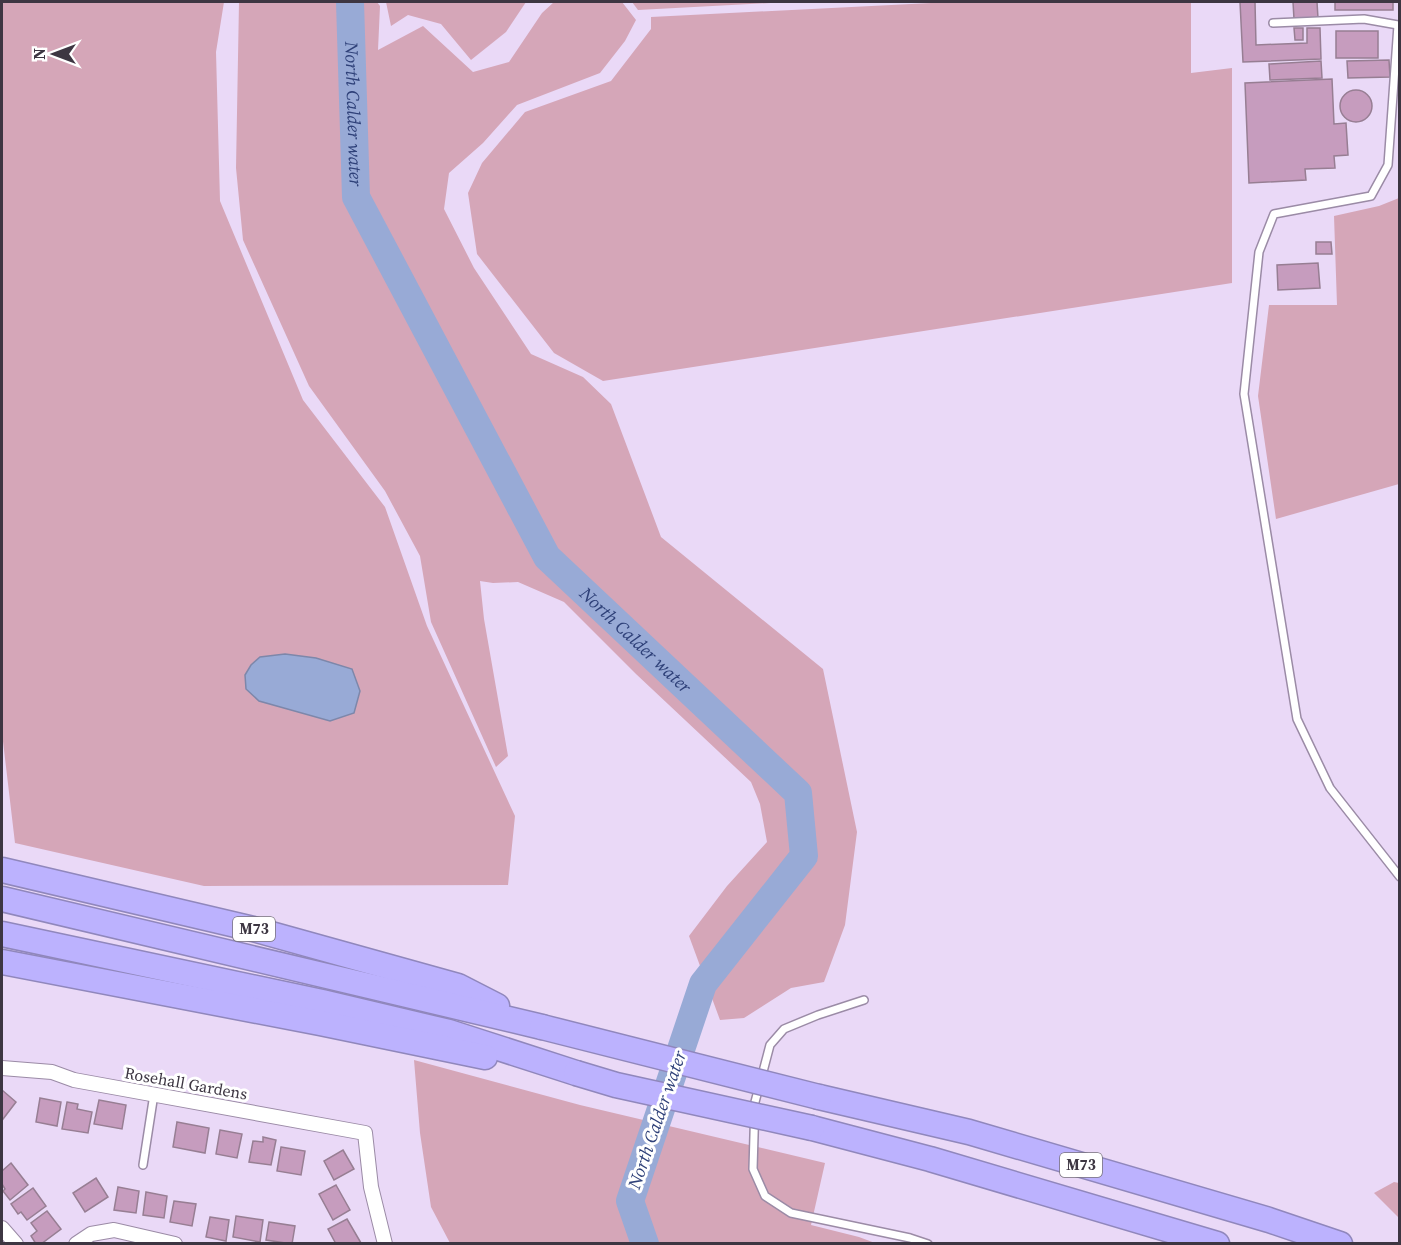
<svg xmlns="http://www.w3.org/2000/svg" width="1401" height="1245" font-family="'Source Serif 4',serif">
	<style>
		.green { fill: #d5a6b8 }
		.water { fill: #98aad6; stroke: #7d87aa; stroke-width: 1.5 }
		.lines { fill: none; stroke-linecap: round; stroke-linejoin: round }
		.river { stroke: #98aad6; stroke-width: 28 }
		.building { fill: #c69cbe; stroke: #977e93; stroke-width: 1.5 }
		.service-casing { stroke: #9b8ba6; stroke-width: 10 }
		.minor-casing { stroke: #9b8ba6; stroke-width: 16 }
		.motorway-casing { stroke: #9087bc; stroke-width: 27 }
		.service { stroke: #fff; stroke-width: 7 }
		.minor { stroke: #fff; stroke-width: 14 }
		.motorway { stroke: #bcb2fe; stroke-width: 24 }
		.motorway-bridge-casing { stroke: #9087bc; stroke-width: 27; stroke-linecap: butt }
		.motorway-bridge { stroke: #bcb2fe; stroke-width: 24 }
		.labels { text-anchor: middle; stroke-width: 6; stroke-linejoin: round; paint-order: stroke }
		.shield { fill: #fff; stroke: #77727b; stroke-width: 1.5 }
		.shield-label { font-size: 15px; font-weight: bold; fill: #3d3642 }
		.street-label { font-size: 16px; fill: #3d3642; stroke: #fff }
		.water-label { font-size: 18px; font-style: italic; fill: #2f4179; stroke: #fff }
	</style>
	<rect width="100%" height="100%" fill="#ead9f7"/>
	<!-- green -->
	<g class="green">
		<polygon points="2,2 224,2 216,52 220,201 303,400 385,507 427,626 515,816 508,885 204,886 15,843 2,733"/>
		<polygon points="239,2 377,2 380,6 378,50 423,26 473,72 509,62 542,13 554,2 622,2 636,20 625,41 600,73 517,105 483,143 449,173 444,209 474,268 531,354 583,377 611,404 661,537 823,669 857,832 845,925 824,982 791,988 744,1018 720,1020 689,936 727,886 767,842 760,804 751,782 636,674 564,602 518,582 493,583 480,581 484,619 508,756 496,767 431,622 420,556 385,491 309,386 243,240 236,168"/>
		<polygon points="386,2 526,2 506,32 471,60 441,24 408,15 391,26"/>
		<polygon points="632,2 788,2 638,10"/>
		<polygon points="951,2 1191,2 1191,73 1232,68 1232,283 603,381 554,353 477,254 468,193 482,163 525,112 611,81 651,29 651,17"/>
		<polygon points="1399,198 1399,484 1276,519 1258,396 1269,305 1337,305 1334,216 1379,206"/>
		<polygon points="414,1060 580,1105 825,1163 811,1225 859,1237 875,1243 450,1243 431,1207 420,1133"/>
		<polygon points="1394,1182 1399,1183 1399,1218 1374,1193"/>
	</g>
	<!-- water -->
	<polygon class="water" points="285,654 316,658 352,669 360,691 354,713 330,721 259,701 246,689 245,675 251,665 260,657"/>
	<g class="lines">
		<!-- river -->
		<path class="river" id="s1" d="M350,2L356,197L547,557L798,793L804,856L703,984L630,1201L645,1244"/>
	</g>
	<!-- building -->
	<g class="building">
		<polygon points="1240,2 1276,2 1255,2 1256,45 1307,43 1307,28 1320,28 1321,59 1243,62"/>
		<polygon points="1293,2 1317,2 1318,18 1294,19"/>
		<rect x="1335" y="2" width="58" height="8"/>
		<polygon points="1294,28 1303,28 1303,40 1295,40"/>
		<rect x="1336" y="31" width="42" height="27"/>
		<polygon points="1389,60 1390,77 1348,78 1347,61"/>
		<polygon points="1321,61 1322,78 1270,80 1269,64"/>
		<polygon points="1332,79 1334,124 1346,123 1348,155 1334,156 1335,168 1305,169 1306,180 1249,183 1245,83"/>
		<circle cx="1356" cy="106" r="16"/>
		<polygon points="1316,242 1331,242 1332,254 1316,254"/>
		<polygon points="1318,263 1320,288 1278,290 1277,265"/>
		<polygon points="2,1090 16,1102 3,1119 2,1118"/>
		<polygon points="40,1098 61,1102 57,1126 36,1122"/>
		<polygon points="99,1100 126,1105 122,1129 94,1124"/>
		<polygon points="67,1102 78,1104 77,1109 92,1112 88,1133 62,1129"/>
		<polygon points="177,1122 209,1128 205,1153 173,1147"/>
		<polygon points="220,1130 242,1134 237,1158 216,1154"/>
		<polygon points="263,1137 276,1140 271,1165 249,1162 253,1141 263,1142"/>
		<polygon points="281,1147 305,1151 301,1175 277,1171"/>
		<polygon points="343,1150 354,1169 334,1180 324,1161"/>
		<polygon points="11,1163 28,1185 10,1200 3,1191 5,1189 2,1184 2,1171"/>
		<polygon points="96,1178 108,1197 85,1212 73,1193"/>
		<polygon points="336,1185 350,1210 333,1220 319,1194"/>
		<polygon points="118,1187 139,1191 136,1213 114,1210"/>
		<polygon points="33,1188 46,1206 27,1220 21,1212 18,1214 11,1204"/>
		<polygon points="146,1192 167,1196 164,1218 143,1215"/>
		<polygon points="174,1201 196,1204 192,1226 170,1222"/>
		<polygon points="47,1211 61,1229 41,1244 36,1244 31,1236 37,1231 31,1223"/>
		<polygon points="236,1216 263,1220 260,1242 233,1237"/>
		<polygon points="210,1217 229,1220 226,1241 206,1237"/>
		<polygon points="347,1219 361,1243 360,1244 336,1244 328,1229"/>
		<polygon points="269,1222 295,1226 292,1244 266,1240"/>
	</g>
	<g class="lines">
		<!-- service casing -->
		<g class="service-casing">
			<g id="service">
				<polyline points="1273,23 1364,19 1398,25 1388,165 1371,196 1274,214 1259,252 1244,394 1297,719 1330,788 1400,877"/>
				<polyline points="864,1000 818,1015 784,1029 770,1045 755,1102 753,1169 765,1196 791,1213 910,1238 928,1244"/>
				<polyline points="143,1165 154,1094"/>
			</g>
		</g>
		<!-- minor casing -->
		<g class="minor-casing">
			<g id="minor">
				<polyline points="2,1068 52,1072 74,1080 365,1133 371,1187 385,1244"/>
				<polyline points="2,1228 16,1244"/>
				<polyline points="76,1244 91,1234 114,1230 175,1244"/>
			</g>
		</g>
		<!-- motorway casing -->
		<g class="motorway-casing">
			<g id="motorway">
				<polyline points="2,870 253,929 458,986 497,1006"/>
				<polyline points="2,899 542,1027"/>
				<polyline points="2,934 322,1002 449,1032 576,1073"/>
				<polyline points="2,962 320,1023 485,1057"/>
				<polyline points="819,1097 969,1132 1269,1220 1340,1244"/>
				<polyline points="812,1128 930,1159 1217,1244"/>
			</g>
		</g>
		<!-- service -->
		<use href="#service" class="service"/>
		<!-- minor -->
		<use href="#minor" class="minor"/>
		<!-- motorway -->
		<use href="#motorway" class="motorway"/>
		<!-- motorway-bridge casing -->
		<g class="motorway-bridge-casing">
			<g id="motorway-bridge">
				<polyline points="542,1027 819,1097"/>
				<polyline points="576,1073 616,1085 812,1128"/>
			</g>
		</g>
		<!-- motorway-bridge -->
		<use href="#motorway-bridge" class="motorway-bridge"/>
	</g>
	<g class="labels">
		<!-- shield labels -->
		<g class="shield">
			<rect x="233" y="917" width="42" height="24" rx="4.5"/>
			<rect x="1060" y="1153" width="42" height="24" rx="4.5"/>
		</g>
		<g class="shield-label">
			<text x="254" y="934">M73</text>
			<text x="1081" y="1170">M73</text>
		</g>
		<!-- street labels -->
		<g class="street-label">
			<text transform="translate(186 1083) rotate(10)" y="6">Rosehall Gardens</text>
		</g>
		<!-- water labels -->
		<g class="water-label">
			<text dy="6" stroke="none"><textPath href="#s1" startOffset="112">North Calder water</textPath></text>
			<text dy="6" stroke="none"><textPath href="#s1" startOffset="724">North Calder water</textPath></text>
			<text transform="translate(657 1120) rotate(-71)" y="6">North Calder water</text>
		</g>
	</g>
	<!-- border -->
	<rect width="1401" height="1245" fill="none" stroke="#3d3642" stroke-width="6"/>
	<!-- north arrow -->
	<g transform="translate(54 54) rotate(270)" stroke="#ffffff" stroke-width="4.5" paint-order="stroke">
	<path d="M0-4.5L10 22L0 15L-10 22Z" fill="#3d3642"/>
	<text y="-9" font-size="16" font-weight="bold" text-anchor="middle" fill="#3d3642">N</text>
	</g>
</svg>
